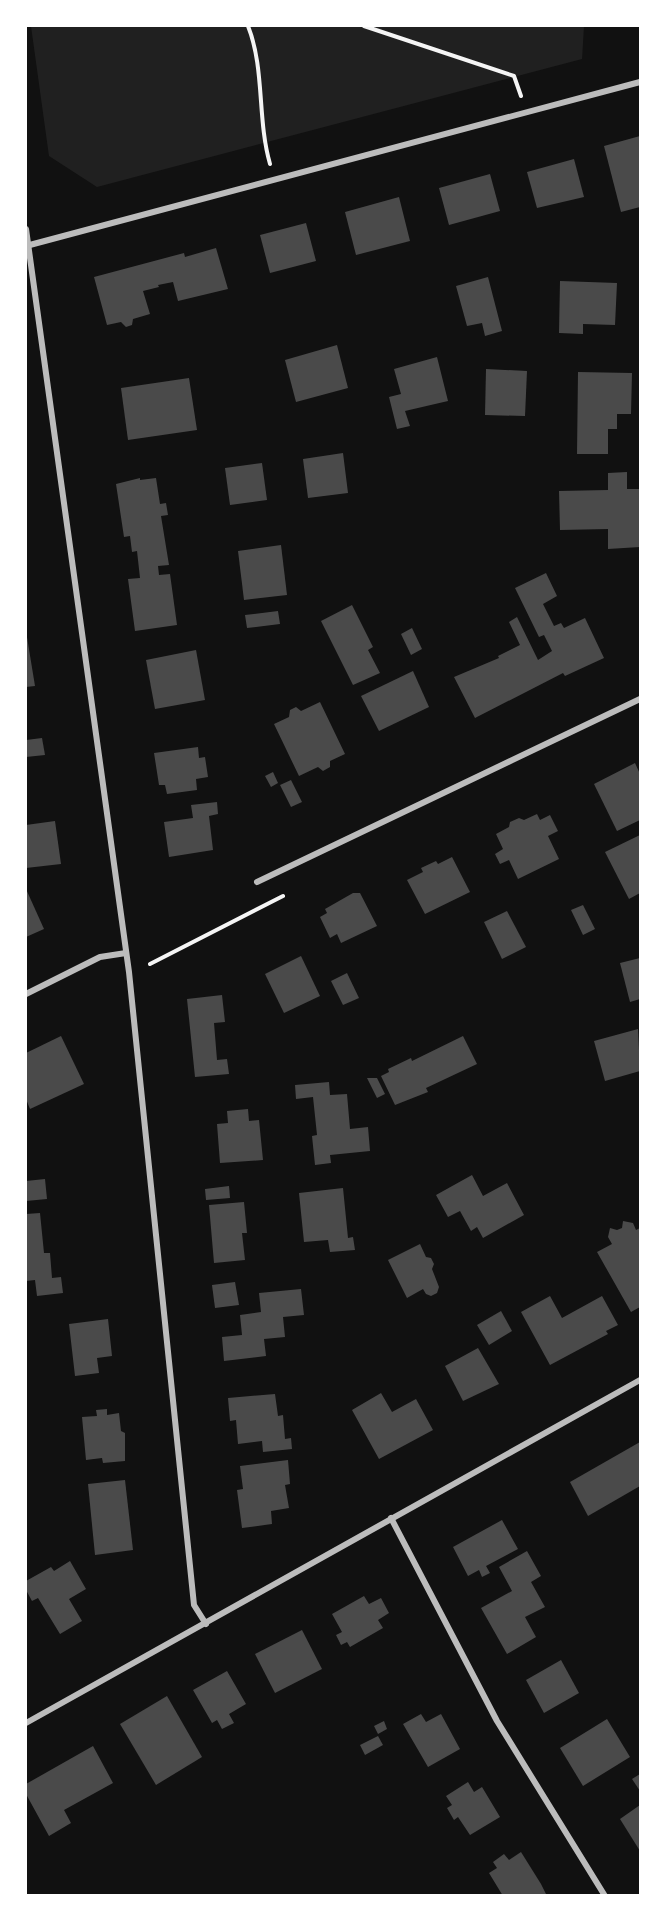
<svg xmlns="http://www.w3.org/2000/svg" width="666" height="1921" font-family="'IBM Plex Sans',sans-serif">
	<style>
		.green { fill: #202020 }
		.building { fill: #4a4a4a }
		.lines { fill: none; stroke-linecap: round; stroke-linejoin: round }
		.path { stroke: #f5f5f5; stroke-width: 4 }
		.minor { stroke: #bcbcbc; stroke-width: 6 }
	</style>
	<rect width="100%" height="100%" fill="#111"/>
	<!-- green -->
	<polygon class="green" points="31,26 584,26 582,59 97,187 49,156"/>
	<!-- building -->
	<g class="building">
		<polygon points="640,136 640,207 621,212 604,146"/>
		<polygon points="574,159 584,197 537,208 527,172"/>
		<polygon points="490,174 500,211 449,225 439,188"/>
		<polygon points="399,197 410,241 356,255 345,212"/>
		<polygon points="306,223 316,261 270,273 260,235"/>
		<polygon points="216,248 228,289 178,301 173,282 158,285 159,287 143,291 150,314 133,319 132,325 126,327 121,322 107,325 94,277 184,253 185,257"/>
		<polygon points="488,277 502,331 485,336 482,323 467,326 456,286"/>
		<polygon points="560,281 617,283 615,325 583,324 583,334 559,333"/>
		<polygon points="337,345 348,388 296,402 285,360"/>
		<polygon points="437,357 448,401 405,411 410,426 397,429 389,397 401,394 394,369"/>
		<polygon points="486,369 527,371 525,416 485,415"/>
		<polygon points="578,372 632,373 631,414 617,414 617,429 608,429 608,454 577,454"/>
		<polygon points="189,378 197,430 128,440 121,388"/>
		<polygon points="343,453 348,493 308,498 303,459"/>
		<polygon points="262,463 267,500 230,505 225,468"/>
		<polygon points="627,472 627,489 640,489 640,547 608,549 608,529 560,530 559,491 608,490 608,473"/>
		<polygon points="140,478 140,480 156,478 160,504 166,503 168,515 161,516 169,565 158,566 159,575 170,574 177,625 135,631 128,579 140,578 137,551 132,552 130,536 124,537 116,484"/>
		<polygon points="281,545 287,595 244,600 238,551"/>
		<polygon points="546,573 557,596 543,604 554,626 561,623 564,628 585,618 604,658 565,676 563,673 475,718 454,677 499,658 498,656 520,645 509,622 517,617 538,660 552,651 544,635 539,637 515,588"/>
		<polygon points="352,605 373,647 368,650 380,673 353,685 321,621"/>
		<polygon points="278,611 280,624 247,628 245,615"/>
		<polygon points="412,628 422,649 411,655 401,634"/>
		<polygon points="26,631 35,686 26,687"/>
		<polygon points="196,650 205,700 155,709 146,660"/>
		<polygon points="413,671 429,707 379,731 361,696"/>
		<polygon points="320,702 345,754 330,761 330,767 323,771 318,767 299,776 274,724 289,717 290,710 296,707 301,711"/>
		<polygon points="42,738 45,755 26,757 26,740"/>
		<polygon points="198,747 199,758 205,757 208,777 196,779 197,790 167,794 165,785 159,785 154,753"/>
		<polygon points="635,763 640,774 640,820 617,831 594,784"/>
		<polygon points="273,772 278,783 271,787 265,776"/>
		<polygon points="291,780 302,802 291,807 280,785"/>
		<polygon points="217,802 218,814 209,816 213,850 169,857 164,822 193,818 191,805"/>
		<polygon points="537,814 540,820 550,815 558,831 548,836 559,859 518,879 509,860 500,864 495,854 503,849 496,834 509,827 510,822 519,818 524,820"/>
		<polygon points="55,821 61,864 26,868 26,825"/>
		<polygon points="640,835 640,893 629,899 605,852"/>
		<polygon points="452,857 470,892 425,914 407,880 423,872 421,868 436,861 438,864"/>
		<polygon points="26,889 44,929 26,937"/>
		<polygon points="353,893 360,893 377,926 341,943 337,934 330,938 320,917 327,913 325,909"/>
		<polygon points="583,905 595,929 583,935 571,910"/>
		<polygon points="507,911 526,947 502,959 484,922"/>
		<polygon points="301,956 320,996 284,1013 265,974"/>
		<polygon points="640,958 640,999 630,1002 620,963"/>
		<polygon points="347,973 359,998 343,1005 331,981"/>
		<polygon points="222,995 225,1022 214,1023 217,1060 227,1059 229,1074 195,1077 187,999"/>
		<polygon points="638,1029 640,1071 605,1081 594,1041"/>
		<polygon points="61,1036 84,1084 30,1109 26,1099 26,1053"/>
		<polygon points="463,1036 477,1064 426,1088 428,1092 395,1105 381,1076 389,1072 388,1069 411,1058 412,1061"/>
		<polygon points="367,1078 377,1078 385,1094 377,1098"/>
		<polygon points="329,1082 330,1095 347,1094 350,1129 368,1127 370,1151 330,1155 331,1163 315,1165 312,1136 317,1135 313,1097 296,1099 295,1085"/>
		<polygon points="248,1109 249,1121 259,1120 263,1160 220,1163 217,1124 228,1123 227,1111"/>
		<polygon points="472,1175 483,1196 507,1183 524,1215 483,1238 477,1227 471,1231 460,1211 448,1217 436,1195"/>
		<polygon points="45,1179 47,1199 26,1201 26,1181"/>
		<polygon points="229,1186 230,1198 206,1200 205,1189"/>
		<polygon points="343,1188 348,1238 353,1237 355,1250 330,1252 328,1240 304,1242 299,1193"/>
		<polygon points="244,1202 247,1233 242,1233 245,1260 214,1263 209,1205"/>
		<polygon points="40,1213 44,1253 50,1253 52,1278 61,1277 63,1293 37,1296 35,1280 26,1281 26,1214"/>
		<polygon points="623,1221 633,1223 636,1230 640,1228 640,1307 631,1312 597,1252 612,1244 608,1237 610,1228 617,1230 622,1228"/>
		<polygon points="420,1244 426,1257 431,1258 434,1264 432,1269 439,1287 437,1293 431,1296 426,1294 423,1289 407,1298 388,1260"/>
		<polygon points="235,1282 239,1305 215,1308 212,1285"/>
		<polygon points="301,1289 304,1315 283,1317 285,1337 264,1339 266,1356 224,1361 222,1337 242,1335 240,1315 261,1312 259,1293"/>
		<polygon points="550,1296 562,1318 602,1296 618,1325 606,1331 608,1334 550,1365 521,1312"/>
		<polygon points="501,1311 512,1331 489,1345 477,1325"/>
		<polygon points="108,1319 112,1356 97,1358 99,1373 75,1376 69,1324"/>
		<polygon points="478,1348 499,1384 463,1401 445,1366"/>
		<polygon points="381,1393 392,1412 416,1399 433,1430 379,1459 352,1410"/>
		<polygon points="275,1394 278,1416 283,1415 285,1439 291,1438 292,1449 263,1452 262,1441 238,1444 236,1420 230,1421 228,1398"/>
		<polygon points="107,1409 107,1415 119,1413 121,1431 125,1433 125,1461 103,1463 102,1458 86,1460 82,1417 97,1416 96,1410"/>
		<polygon points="640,1442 640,1486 588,1516 570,1482"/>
		<polygon points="288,1460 290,1484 285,1485 289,1508 271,1511 272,1524 242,1528 237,1490 243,1489 240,1466"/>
		<polygon points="125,1480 133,1550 95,1555 88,1484"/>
		<polygon points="502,1520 518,1549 486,1566 490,1573 482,1577 479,1570 468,1576 453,1547"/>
		<polygon points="527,1551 541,1576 531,1582 545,1607 525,1617 536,1637 507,1654 481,1608 512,1591 499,1567"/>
		<polygon points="70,1561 86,1589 69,1599 82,1621 60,1634 38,1598 32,1601 26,1590 26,1581 51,1567 54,1571"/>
		<polygon points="364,1596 369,1604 381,1598 389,1613 378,1620 383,1628 350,1647 347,1642 341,1645 336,1635 342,1632 332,1614"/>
		<polygon points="302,1630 322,1669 275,1693 255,1654"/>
		<polygon points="561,1660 579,1693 544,1713 526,1680"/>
		<polygon points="227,1671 246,1704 229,1714 234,1723 222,1729 217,1720 212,1723 193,1690"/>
		<polygon points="167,1696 202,1757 156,1785 120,1724"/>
		<polygon points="421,1714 426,1722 441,1714 460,1749 428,1767 403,1724"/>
		<polygon points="607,1719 630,1757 583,1786 560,1748"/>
		<polygon points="384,1721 387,1729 378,1734 374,1726"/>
		<polygon points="378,1736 383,1745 365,1755 360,1745"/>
		<polygon points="93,1746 113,1783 64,1810 71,1823 49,1836 26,1794 26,1784"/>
		<polygon points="640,1774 640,1791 632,1779"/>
		<polygon points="468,1782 474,1792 482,1787 500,1817 470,1835 458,1817 454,1820 447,1808 452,1805 446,1796"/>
		<polygon points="640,1805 640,1851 620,1819"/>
		<polygon points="521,1852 541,1884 547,1896 503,1896 489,1873 497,1868 493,1862 504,1854 509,1860"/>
	</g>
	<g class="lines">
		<!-- path -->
		<g class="path">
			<path d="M248,26C265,69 257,119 270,164"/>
			<polyline points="364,26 514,76 521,96"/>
			<polyline points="150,964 283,896"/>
		</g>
		<!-- minor -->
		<g class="minor">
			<polyline points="26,229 129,972 194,1605 206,1624"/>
			<polyline points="26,246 640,82"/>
			<polyline points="257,882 640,699"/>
			<polyline points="26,994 100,957 126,953"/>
			<polyline points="391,1518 497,1721 605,1896"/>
			<polyline points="26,1723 640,1380"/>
		</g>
	</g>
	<!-- border -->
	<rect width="666" height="1921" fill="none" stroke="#ffffff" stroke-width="54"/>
</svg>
